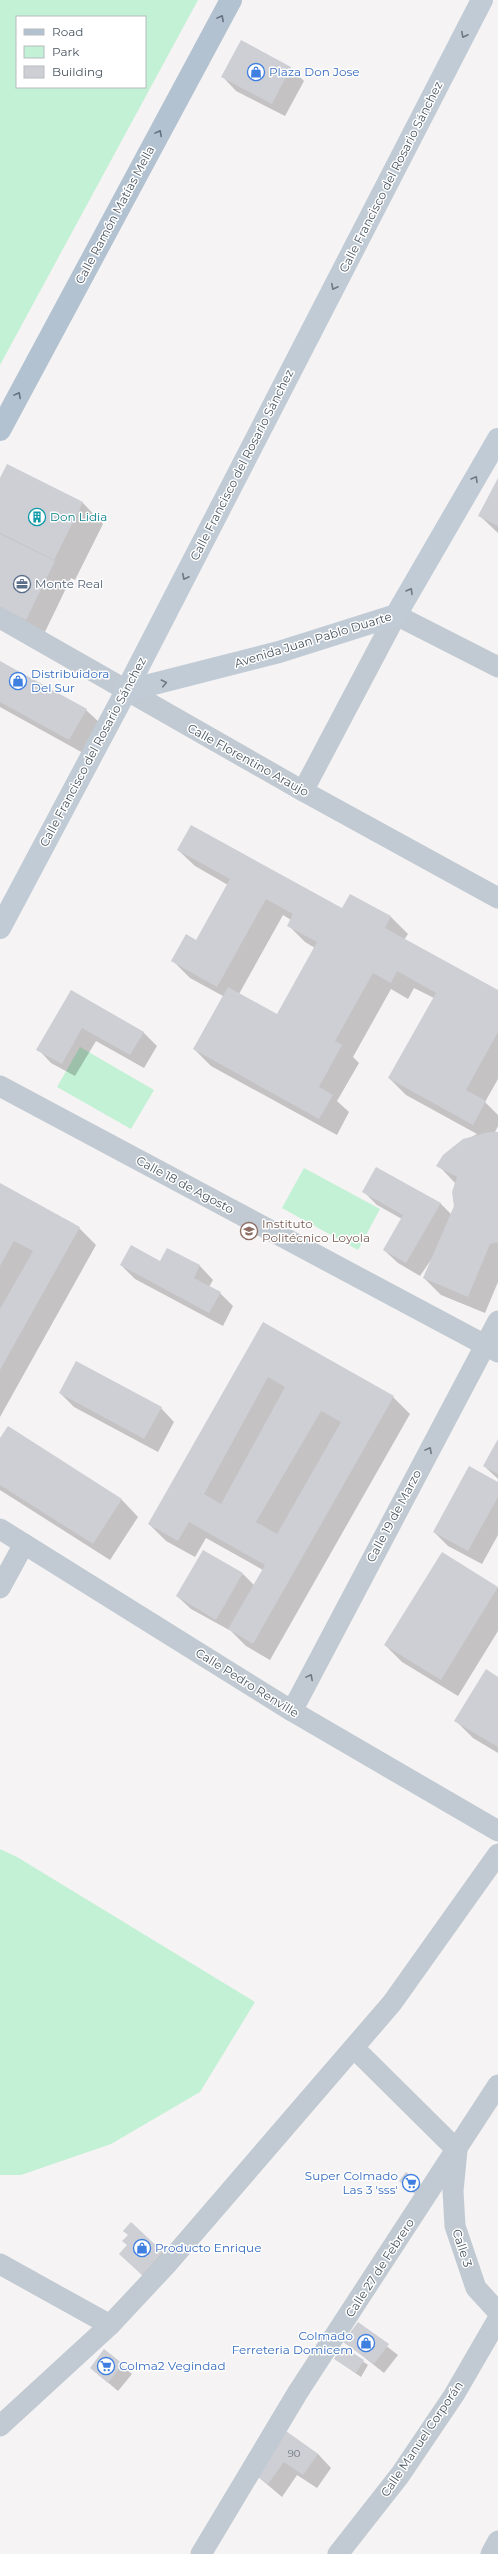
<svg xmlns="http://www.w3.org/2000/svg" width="498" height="2554" font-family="Montserrat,sans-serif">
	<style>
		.green { fill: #c3f1d5; fill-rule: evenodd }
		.shadow { fill: #0003; fill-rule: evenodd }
		.building { fill: #cdcfd5; fill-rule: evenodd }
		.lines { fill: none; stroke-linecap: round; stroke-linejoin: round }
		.street { stroke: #c1cad2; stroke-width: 21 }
		.secondary { stroke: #c1cbd6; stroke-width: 22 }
		.primary { stroke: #b3c2d1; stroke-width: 22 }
		.oneway { stroke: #64717d }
		.oneway2 { stroke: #6e7984 }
		.oneway3 { stroke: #6e7983 }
		.labels { text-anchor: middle; stroke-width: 3; stroke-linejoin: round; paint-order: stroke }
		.number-label { font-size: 10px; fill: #6b747e }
		.shop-label { font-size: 12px; fill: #366cbe; stroke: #fff; text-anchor: start }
		.street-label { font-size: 12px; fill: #4a5661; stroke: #fff }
		.culture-label { font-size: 12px; fill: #0d838f; stroke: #fff; text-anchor: start }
		.service-label { font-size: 12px; fill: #4e5e75; stroke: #fff; text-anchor: start }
		.education-label { font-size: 12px; fill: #785e54; stroke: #fff; text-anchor: start }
	</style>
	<rect width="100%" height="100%" fill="#f5f3f3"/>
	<!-- green -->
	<g class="green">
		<path d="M0,0H198L0,365ZM17,17H145V87H17Z"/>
		<polygon points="80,1047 154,1090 131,1129 57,1087"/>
		<polygon points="304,1168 380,1209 358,1250 282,1208"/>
		<polygon points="0,1849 17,1857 255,2002 200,2092 111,2144 21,2175 0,2175"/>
	</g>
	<!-- shadow -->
	<g class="shadow">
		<polygon points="291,68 304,81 285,116 236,91 223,77"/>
		<polygon points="0,480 82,502 103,524 75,580 71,578 43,636 0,615"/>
		<polygon points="498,480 498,533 479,515"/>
		<polygon points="0,662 86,710 100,723 83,753 0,707"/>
		<path d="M178,850L342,910L350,895L391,917L408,934L404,940L498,992V1079L485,1102L498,1115V1126L494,1134L498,1133V1282L485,1313L441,1295L424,1278L435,1254L420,1276L398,1263L384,1250L402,1219L377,1205L364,1192L440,1203L452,1215L455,1206L453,1199L455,1183L438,1165L453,1147L477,1134L406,1095L389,1078L434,998L414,988L408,999L391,989L353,1057L359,1063L337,1101L349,1112L337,1135L211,1066L194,1049L223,996L190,978L173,961L197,942L228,885L195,866ZM283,915L291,920L288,925L305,942L315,948L277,1015L239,994Z"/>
		<polygon points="71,991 143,1032 157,1046 144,1068 96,1041 75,1076 51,1063 38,1049"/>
		<polygon points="0,1184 79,1228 96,1245 0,1417"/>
		<polygon points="168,1249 200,1266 213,1280 209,1287 220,1293 233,1306 223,1326 135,1279 121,1265 161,1262"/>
		<polygon points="263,1324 393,1397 410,1414 270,1660 246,1646 231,1631 191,1609 177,1596 243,1574 254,1585 263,1570 206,1538 195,1557 166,1541 149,1524"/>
		<polygon points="60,1393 161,1408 174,1422 158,1452 74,1407"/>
		<polygon points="8,1427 122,1500 138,1517 110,1560 0,1490 0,1440"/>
		<polygon points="498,1441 498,1479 484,1466"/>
		<polygon points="498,1483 498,1535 482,1564 448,1546 434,1532"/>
		<polygon points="442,1554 498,1588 498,1631 458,1696 402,1662 385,1645"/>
		<polygon points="498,1678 498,1753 473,1738 456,1721"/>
		<polygon points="162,2252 172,2262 152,2284 120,2254"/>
		<polygon points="358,2324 398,2355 384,2373 345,2342"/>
		<polygon points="343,2347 368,2365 361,2377 335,2359"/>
		<polygon points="104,2351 132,2374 118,2391 91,2368"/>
		<polygon points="286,2432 318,2454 331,2468 317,2488 297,2475 282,2497 256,2475"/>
	</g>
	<!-- building -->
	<g class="building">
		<polygon points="241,40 291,67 272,104 221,77"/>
		<polygon points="7,464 83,502 54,560 0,533 0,478"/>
		<polygon points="498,478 498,526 478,516"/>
		<polygon points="0,534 55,561 26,620 0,607"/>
		<polygon points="0,661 87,709 69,740 0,702"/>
		<polygon points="191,825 342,908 350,894 391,916 385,928 498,990 498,1032 466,1090 486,1101 473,1125 388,1078 436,993 397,971 391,983 373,973 335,1041 342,1045 319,1087 333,1095 319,1119 193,1049 228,987 277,1014 317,942 287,926 293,914 266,899 217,987 171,961 186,934 196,940 230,879 177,850"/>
		<polygon points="71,990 144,1032 130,1055 82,1028 62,1064 36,1050"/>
		<polygon points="489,1132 498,1132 498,1242 490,1244 468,1297 423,1278 454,1206 452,1192 457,1177 436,1166 443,1155 463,1139"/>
		<polygon points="376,1167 441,1203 406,1263 383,1250 403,1215 362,1192"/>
		<polygon points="0,1183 80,1227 0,1370 0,1309 33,1251 14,1241 0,1266"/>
		<polygon points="131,1245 160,1261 167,1248 200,1265 194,1278 221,1292 209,1313 120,1265"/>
		<path d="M263,1322L394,1396L253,1644L228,1629L265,1565L189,1522L178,1541L148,1524ZM268,1377L285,1387L221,1504L204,1494ZM321,1411L341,1422L277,1534L256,1522Z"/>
		<polygon points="76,1361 162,1407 144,1439 59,1393"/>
		<polygon points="8,1426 122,1499 93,1544 0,1485 0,1438"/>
		<polygon points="498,1439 498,1474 483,1466"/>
		<polygon points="469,1466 498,1482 498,1497 468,1551 433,1532"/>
		<polygon points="203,1550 243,1573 216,1620 176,1596"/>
		<polygon points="442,1552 498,1587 441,1680 384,1645"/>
		<polygon points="486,1669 498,1677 498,1747 454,1721"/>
		<polygon points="406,2172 422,2185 415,2194 399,2181"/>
		<polygon points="131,2222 163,2252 142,2275 119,2254 127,2245 122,2241 128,2235 123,2231"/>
		<polygon points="358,2322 389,2344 374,2364 343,2342"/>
		<polygon points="342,2346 364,2360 356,2373 334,2359"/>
		<polygon points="104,2349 123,2364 108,2383 90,2368"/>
		<polygon points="286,2431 318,2454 303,2475 284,2462 268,2484 255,2475"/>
	</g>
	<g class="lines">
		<!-- street -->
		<g class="street">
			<polyline points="0,618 303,791 498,898"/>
			<polyline points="303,791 396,615 498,667"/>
			<polyline points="0,1086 498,1352"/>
			<polyline points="0,1529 292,1711 498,1831"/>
			<polyline points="0,1588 24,1544"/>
			<polyline points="292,1711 498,1321"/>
			<polyline points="354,2048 457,2150 453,2191 455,2226 476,2288 498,2312"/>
			<polyline points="0,2264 110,2325"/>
			<polyline points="0,2426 110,2325 168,2263 392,2003 498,1854"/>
			<polyline points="201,2554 298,2392 498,2085"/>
			<polyline points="338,2554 400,2475 454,2395 498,2319"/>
			<polyline points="491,2554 498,2541"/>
		</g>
		<!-- secondary -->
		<g class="secondary">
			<polyline points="126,691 279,652 396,615 498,439"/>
			<polyline points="0,928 126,691 482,0"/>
		</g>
		<!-- primary -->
		<polyline class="primary" points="0,430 231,0"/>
	</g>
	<!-- one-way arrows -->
	<defs><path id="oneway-chevron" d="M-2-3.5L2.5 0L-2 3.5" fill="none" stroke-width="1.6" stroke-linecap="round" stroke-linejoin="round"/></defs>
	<g class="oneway">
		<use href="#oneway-chevron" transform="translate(221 18) rotate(-62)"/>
		<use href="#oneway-chevron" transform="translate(159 133) rotate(-62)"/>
		<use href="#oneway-chevron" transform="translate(18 395) rotate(-62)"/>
	</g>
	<g class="oneway2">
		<use href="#oneway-chevron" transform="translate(464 35) rotate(117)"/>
		<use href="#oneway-chevron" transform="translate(334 287) rotate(117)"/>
		<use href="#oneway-chevron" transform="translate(475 479) rotate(-60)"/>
		<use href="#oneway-chevron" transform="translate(185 577) rotate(117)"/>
		<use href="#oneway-chevron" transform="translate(410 591) rotate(-60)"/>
		<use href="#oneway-chevron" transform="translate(164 683) rotate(-13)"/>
	</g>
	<g class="oneway3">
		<use href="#oneway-chevron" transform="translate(429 1450) rotate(-62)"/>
		<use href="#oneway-chevron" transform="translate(310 1677) rotate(-62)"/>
	</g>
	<!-- icons -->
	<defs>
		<g id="shop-ring" transform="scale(0.9)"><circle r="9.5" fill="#fff" stroke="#3f7fe0" stroke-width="1.5"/><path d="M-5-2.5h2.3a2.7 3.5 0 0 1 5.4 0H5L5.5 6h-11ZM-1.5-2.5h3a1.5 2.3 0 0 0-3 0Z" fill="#3f7fe0"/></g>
		<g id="building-ring" transform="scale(0.9)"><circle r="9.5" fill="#fff" stroke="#0f9aa8" stroke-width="1.5"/><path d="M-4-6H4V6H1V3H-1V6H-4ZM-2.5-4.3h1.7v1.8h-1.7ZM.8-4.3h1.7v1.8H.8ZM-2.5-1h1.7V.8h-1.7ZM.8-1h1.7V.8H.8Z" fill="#0f9aa8"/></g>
		<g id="office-ring" transform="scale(0.9)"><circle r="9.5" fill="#fff" stroke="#5c6f8a" stroke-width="1.5"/><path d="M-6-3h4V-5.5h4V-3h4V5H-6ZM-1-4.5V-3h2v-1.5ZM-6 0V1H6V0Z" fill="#5c6f8a"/></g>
		<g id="university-ring" transform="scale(0.9)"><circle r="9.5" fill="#fff" stroke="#8d6e63" stroke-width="1.5"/><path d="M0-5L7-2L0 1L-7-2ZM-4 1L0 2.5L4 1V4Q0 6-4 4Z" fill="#8d6e63"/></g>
		<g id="supermarket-ring" transform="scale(0.9)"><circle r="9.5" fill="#fff" stroke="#3f7fe0" stroke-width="1.5"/><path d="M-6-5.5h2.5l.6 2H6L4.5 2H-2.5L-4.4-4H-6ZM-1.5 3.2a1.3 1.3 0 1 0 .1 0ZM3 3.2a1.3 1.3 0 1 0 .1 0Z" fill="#3f7fe0"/></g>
	</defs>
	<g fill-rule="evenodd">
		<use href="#shop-ring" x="256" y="72"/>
		<use href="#building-ring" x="37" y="517"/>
		<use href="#office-ring" x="22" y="584"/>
		<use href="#shop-ring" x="18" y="681"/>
		<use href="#university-ring" x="249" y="1231"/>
		<use href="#supermarket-ring" x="411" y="2183"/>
		<use href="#shop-ring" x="142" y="2248"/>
		<use href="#shop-ring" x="366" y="2343"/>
		<use href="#supermarket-ring" x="106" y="2366"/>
	</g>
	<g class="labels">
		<!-- number labels -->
		<g class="number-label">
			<text x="294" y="2457">90</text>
		</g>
		<!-- shop labels -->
		<g class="shop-label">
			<text x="269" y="76">Plaza Don Jose</text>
			<text x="31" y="678">Distribuidora<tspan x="31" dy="14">Del Sur</tspan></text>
			<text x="398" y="2180" text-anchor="end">Super Colmado<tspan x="398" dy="14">Las 3 'sss'</tspan></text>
			<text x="155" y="2252">Producto Enrique</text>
			<text x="353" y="2340" text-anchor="end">Colmado<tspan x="353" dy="14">Ferreteria Domicem</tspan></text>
			<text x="119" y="2370">Colma2 Vegindad</text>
		</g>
		<!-- street labels -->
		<g class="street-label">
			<text transform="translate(391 177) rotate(-63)" y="4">Calle Francisco del Rosario Sánchez</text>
			<text transform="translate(115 215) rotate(-62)" y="4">Calle Ramón Matías Mella</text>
			<text transform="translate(242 465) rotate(-63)" y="4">Calle Francisco del Rosario Sánchez</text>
			<text transform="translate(313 640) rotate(-17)" y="4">Avenida Juan Pablo Duarte</text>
			<text transform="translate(93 752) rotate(-62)" y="4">Calle Francisco del Rosario Sánchez</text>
			<text transform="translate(248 760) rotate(29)" y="4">Calle Florentino Araujo</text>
			<text transform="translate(185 1185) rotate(28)" y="4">Calle 18 de Agosto</text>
			<text transform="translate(394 1516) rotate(-62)" y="4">Calle 19 de Marzo</text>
			<text transform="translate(247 1683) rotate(32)" y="4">Calle Pedro Renville</text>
			<text transform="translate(462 2248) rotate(72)" y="4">Calle 3</text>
			<text transform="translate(380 2268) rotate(-57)" y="4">Calle 27 de Febrero</text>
			<text transform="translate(422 2439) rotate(-56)" y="4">Calle Manuel Corporán</text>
		</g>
		<!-- culture labels -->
		<g class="culture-label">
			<text x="50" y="521">Don Lidia</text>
		</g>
		<!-- service labels -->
		<g class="service-label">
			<text x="35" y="588">Monte Real</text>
		</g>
		<!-- education labels -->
		<g class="education-label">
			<text x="262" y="1228">Instituto<tspan x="262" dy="14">Politécnico Loyola</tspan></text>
		</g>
	</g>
	<!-- legend -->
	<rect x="16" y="16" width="130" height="72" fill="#ffffff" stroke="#b7bbc0"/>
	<rect x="24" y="29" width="20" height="6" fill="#b3c2d1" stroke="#b7bbc0"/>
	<text x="52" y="36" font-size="12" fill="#4a5661">Road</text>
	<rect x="24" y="46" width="20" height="12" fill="#c3f1d5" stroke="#b7bbc0"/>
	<text x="52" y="56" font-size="12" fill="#4a5661">Park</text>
	<rect x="24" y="66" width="20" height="12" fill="#cdcfd5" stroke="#b7bbc0"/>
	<text x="52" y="76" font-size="12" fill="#4a5661">Building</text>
</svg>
